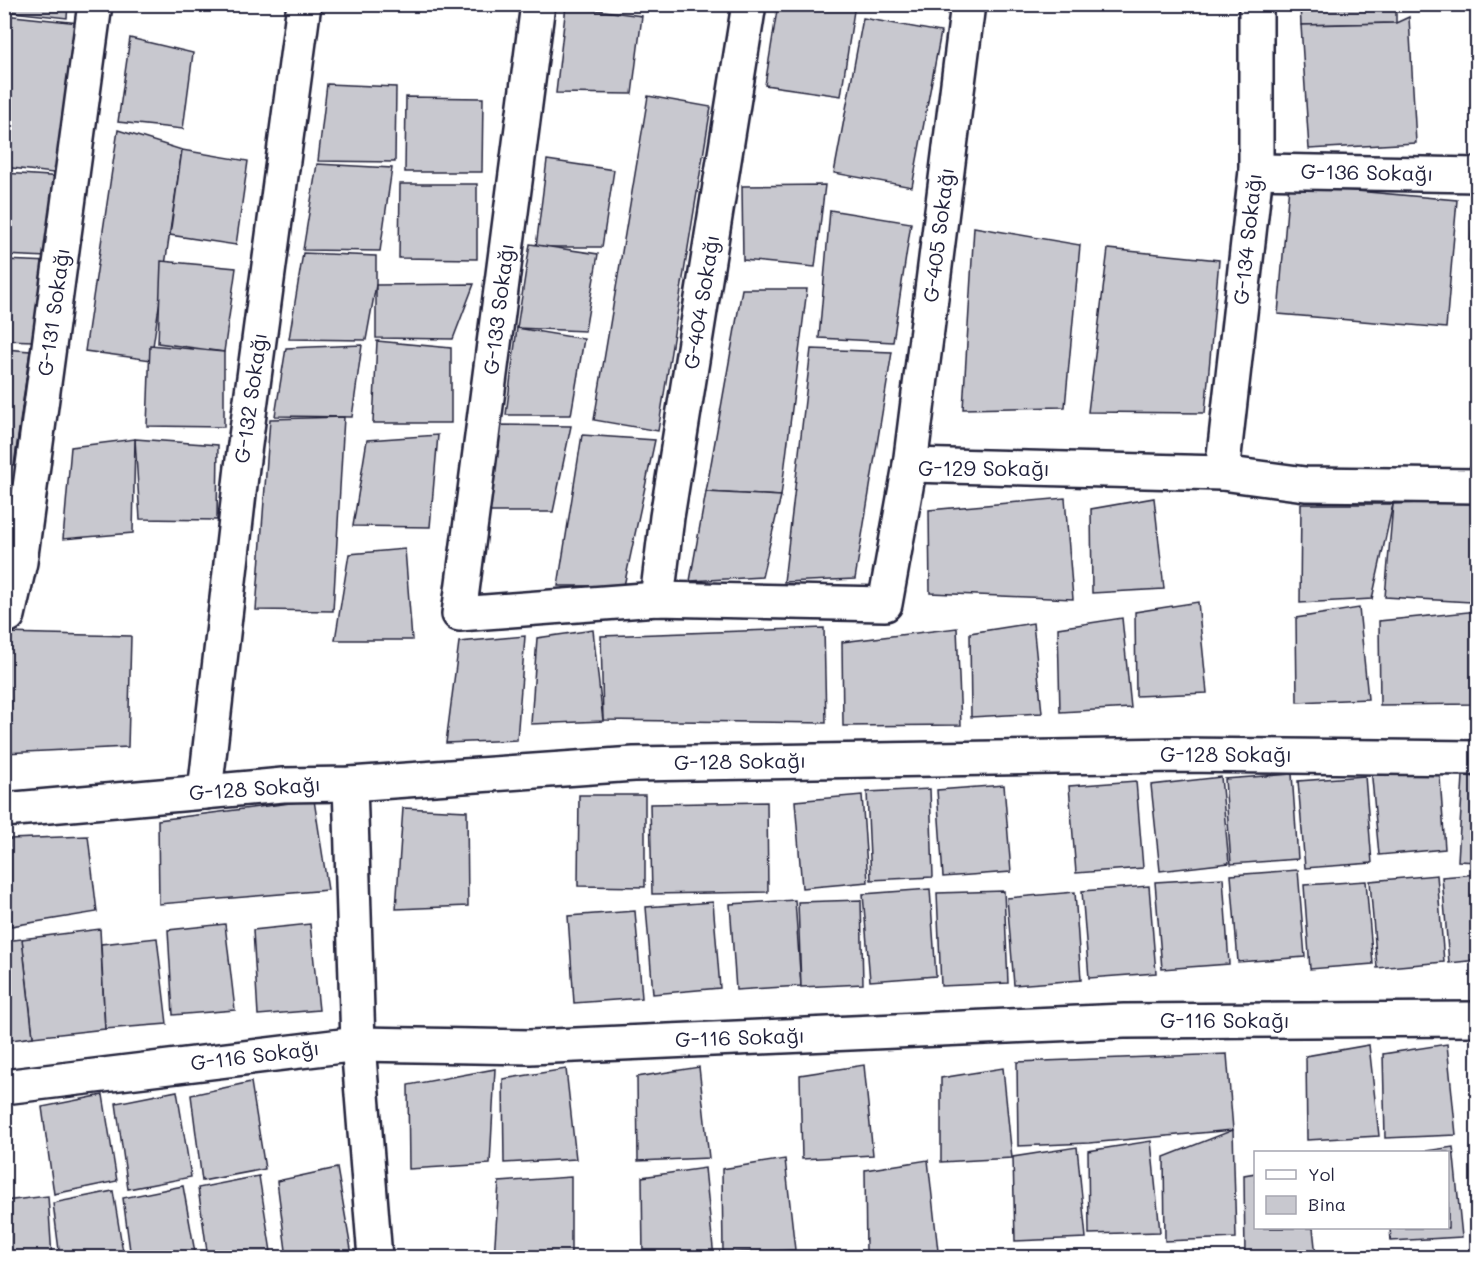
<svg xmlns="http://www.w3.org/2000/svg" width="1482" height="1262" font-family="Mali,sans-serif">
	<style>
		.building { fill: #c8c8cf; stroke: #22223b; stroke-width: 1.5 }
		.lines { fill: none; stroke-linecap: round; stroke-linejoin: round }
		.street-casing { stroke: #22223b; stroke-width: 38 }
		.street { stroke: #fff; stroke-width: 33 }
		.labels { text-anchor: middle; stroke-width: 5; stroke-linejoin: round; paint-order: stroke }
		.street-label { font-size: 21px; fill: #22223b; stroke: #fff }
	</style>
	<rect width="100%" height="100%" fill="#fff"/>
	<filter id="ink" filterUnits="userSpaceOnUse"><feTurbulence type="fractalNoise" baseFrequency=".0167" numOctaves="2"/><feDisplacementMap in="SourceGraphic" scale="12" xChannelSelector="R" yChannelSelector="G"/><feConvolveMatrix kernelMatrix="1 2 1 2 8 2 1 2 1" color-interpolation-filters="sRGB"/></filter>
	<g filter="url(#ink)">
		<!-- building -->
		<g class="building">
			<polygon points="4,4 68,4 67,18 4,11"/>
			<polygon points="778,4 855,4 841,96 765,85"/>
			<polygon points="1300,4 1396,4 1396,23 1301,25"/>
			<polygon points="566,6 642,16 632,94 556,93"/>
			<polygon points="4,15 79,23 61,174 4,167"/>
			<polygon points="1409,17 1416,143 1309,149 1301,25 1396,23"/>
			<polygon points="863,18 941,32 912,187 834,173"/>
			<polygon points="130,38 193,53 183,129 118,122"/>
			<polygon points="327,84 396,87 395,162 318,161"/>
			<polygon points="648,96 711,107 658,431 594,420"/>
			<polygon points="406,97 483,98 482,172 405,172"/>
			<polygon points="118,130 182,150 151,360 85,351"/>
			<polygon points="182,150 248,161 236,245 170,235"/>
			<polygon points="547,160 614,170 602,247 536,247"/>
			<polygon points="317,164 392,168 380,251 303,250"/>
			<polygon points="4,173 64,177 47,257 4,255"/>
			<polygon points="400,184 477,184 477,259 399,258"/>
			<polygon points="825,185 815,267 743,260 742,186"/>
			<polygon points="1289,185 1457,200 1446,328 1278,314"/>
			<polygon points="1473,197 1478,197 1478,263 1470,263"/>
			<polygon points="830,210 911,223 893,342 819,338"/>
			<polygon points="974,227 1080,245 1065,407 963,409"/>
			<polygon points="530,244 598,254 585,331 517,328"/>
			<polygon points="1108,249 1219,260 1205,413 1088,412"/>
			<polygon points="303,253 376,256 376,285 366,340 289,339"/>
			<polygon points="4,260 51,262 33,341 4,340"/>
			<polygon points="161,261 236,268 224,352 158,343"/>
			<polygon points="474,284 453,339 376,338 376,285"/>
			<polygon points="742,289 807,289 781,496 706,492"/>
			<polygon points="517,328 584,339 571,415 506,415"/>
			<polygon points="377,341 451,348 451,423 373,423"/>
			<polygon points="150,345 224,352 224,427 147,426"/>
			<polygon points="362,345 352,417 275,416 286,348"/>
			<polygon points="4,349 30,351 14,465 4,465"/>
			<polygon points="811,349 892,352 855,579 784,582"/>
			<polygon points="344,417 333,611 256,610 270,419"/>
			<polygon points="498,425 571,426 553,512 488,512"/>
			<polygon points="438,435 430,527 353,526 367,440"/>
			<polygon points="582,435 655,440 624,586 558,586"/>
			<polygon points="135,439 218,445 217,520 140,519"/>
			<polygon points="135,439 133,533 63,539 71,447"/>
			<polygon points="4,484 14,485 4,528"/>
			<polygon points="706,492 781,496 762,577 690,581"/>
			<polygon points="1065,498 1073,599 930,593 929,510"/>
			<polygon points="1154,498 1164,589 1092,593 1091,509"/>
			<polygon points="1478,501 1478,564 1471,602 1385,597 1393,504"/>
			<polygon points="1301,504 1393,504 1372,599 1300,603"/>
			<polygon points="405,549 412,640 335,640 349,554"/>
			<polygon points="1198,602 1207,693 1136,696 1135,612"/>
			<polygon points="1359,608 1368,699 1297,702 1296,618"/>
			<polygon points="1478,611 1478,704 1380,705 1379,621"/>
			<polygon points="1122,618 1131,708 1060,712 1058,628"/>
			<polygon points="1033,623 1042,713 971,717 970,633"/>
			<polygon points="824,628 826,723 603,720 601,636"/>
			<polygon points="957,628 961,725 843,726 842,642"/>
			<polygon points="593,630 603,721 531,724 537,638"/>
			<polygon points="4,633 131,636 128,747 4,753"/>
			<polygon points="525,636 517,740 446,743 459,642"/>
			<polygon points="1439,763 1445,849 1379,855 1371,768"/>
			<polygon points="1292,774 1298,859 1231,864 1225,779"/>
			<polygon points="1365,776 1372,863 1305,868 1298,781"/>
			<polygon points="1463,776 1478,777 1478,862 1458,861"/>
			<polygon points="1221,777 1229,863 1160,871 1151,785"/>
			<polygon points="1136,781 1143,868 1076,873 1069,786"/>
			<polygon points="1004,785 1011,872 943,877 937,790"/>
			<polygon points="930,789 933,877 871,880 867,792"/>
			<polygon points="579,795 645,795 645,887 578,886"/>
			<polygon points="862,795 868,882 802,888 795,801"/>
			<polygon points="314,800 328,890 159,904 158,820"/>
			<polygon points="767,802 768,892 652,894 650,804"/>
			<polygon points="403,808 467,811 468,906 396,909"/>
			<polygon points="88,836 97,912 11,926 9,839"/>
			<polygon points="9,839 11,926 4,927 4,840"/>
			<polygon points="1298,870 1305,957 1238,962 1231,875"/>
			<polygon points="1478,874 1478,960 1449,963 1442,877"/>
			<polygon points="1437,875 1444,962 1377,968 1370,881"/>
			<polygon points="1223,878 1229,964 1162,969 1155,882"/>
			<polygon points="1366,881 1373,964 1310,969 1304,885"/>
			<polygon points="1149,886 1156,973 1089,978 1082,891"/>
			<polygon points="930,889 936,976 870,981 863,894"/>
			<polygon points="1004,891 1008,983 941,986 937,893"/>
			<polygon points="1075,892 1081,980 1014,985 1007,898"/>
			<polygon points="795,900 801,986 736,990 730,904"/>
			<polygon points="861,900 863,984 801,987 798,902"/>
			<polygon points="713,902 720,988 653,994 646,907"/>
			<polygon points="635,911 642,998 574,1003 568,916"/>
			<polygon points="225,924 235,1010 173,1015 168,930"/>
			<polygon points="310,924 319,1010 258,1015 253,930"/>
			<polygon points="100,929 105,1029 33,1037 22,939"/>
			<polygon points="157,938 167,1024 105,1029 101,944"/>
			<polygon points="22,939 33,1037 4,1041 4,941"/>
			<polygon points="1447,1044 1456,1135 1385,1138 1383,1054"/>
			<polygon points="1369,1045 1379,1136 1307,1140 1306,1056"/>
			<polygon points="1227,1054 1233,1130 1089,1143 1018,1146 1017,1062"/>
			<polygon points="864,1065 873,1155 802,1159 800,1075"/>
			<polygon points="699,1067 709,1158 638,1161 637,1077"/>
			<polygon points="1003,1068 1012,1158 941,1162 941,1078"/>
			<polygon points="495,1069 490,1164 409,1169 408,1085"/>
			<polygon points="566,1069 576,1159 504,1163 503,1079"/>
			<polygon points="251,1082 265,1169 202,1181 191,1095"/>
			<polygon points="177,1091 191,1177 128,1189 116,1103"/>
			<polygon points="103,1095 117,1181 54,1194 42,1107"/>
			<polygon points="1233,1130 1236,1238 1165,1241 1164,1157"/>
			<polygon points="1151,1141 1160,1232 1089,1234 1088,1151"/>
			<polygon points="1077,1147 1086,1238 1015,1241 1013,1157"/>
			<polygon points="1453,1147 1462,1237 1391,1241 1390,1228 1448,1228 1448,1152 1419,1152"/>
			<polygon points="785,1159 795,1250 723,1253 722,1169"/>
			<polygon points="928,1160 938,1251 866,1254 865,1170"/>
			<polygon points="337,1168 352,1255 340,1258 287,1258 277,1181"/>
			<polygon points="705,1168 714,1258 643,1258 642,1177"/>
			<polygon points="1256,1173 1256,1228 1313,1228 1316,1256 1245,1258 1244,1175"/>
			<polygon points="259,1176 272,1258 208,1258 198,1188"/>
			<polygon points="571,1177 571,1258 494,1258 499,1182"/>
			<polygon points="183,1186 196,1258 131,1258 123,1198"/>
			<polygon points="113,1191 124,1258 60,1258 53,1203"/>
			<polygon points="48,1196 52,1258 4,1258 4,1201"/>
		</g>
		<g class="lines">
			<!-- street casing -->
			<g class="street-casing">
				<g id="street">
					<polyline points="538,4 459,614 657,599 885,604 910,465 968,4"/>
					<polyline points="1256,171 1478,175"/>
					<polyline points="910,465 1222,473 1305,484 1478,486"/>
					<polyline points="1222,473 1256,171 1256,4"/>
					<polyline points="657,599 667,517 749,4"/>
					<polyline points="4,617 8,615 20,562 95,4"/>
					<polyline points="350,784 358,1044 375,1258"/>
					<polyline points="205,792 242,467 304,4"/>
					<polyline points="4,810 283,785 350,784 634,764 1177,755 1478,758"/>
					<polyline points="4,1087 358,1044 530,1047 1124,1021 1478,1019"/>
				</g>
			</g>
			<!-- street -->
			<use href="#street" class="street"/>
		</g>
	</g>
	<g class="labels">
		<!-- street labels -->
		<g class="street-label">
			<text transform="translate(1367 173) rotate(1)" y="7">G-136 Sokağı</text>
			<text transform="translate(939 235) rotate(-83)" y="7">G-405 Sokağı</text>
			<text transform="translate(1248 239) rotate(-84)" y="7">G-134 Sokağı</text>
			<text transform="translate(702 302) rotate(-81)" y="7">G-404 Sokağı</text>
			<text transform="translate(499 309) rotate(-83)" y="7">G-133 Sokağı</text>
			<text transform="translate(54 312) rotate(-82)" y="7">G-131 Sokağı</text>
			<text transform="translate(251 398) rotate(-82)" y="7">G-132 Sokağı</text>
			<text x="984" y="476">G-129 Sokağı</text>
			<text x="1226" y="762">G-128 Sokağı</text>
			<text transform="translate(740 762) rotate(-1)" y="7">G-128 Sokağı</text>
			<text transform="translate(255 789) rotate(-4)" y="7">G-128 Sokağı</text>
			<text x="1225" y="1028">G-116 Sokağı</text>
			<text transform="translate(740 1038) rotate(-2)" y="7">G-116 Sokağı</text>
			<text transform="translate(255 1056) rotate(-7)" y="7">G-116 Sokağı</text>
		</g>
	</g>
	<!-- margin -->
	<rect width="1482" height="1262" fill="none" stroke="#fff" stroke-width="24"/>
	<rect x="12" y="12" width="1458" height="1238" fill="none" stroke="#22223b" stroke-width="2" filter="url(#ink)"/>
	<!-- legend -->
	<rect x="1254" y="1151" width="195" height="78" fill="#ffffff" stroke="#a7a7b1" stroke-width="1.5"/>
	<rect x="1266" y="1170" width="30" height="9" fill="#ffffff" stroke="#a7a7b1" stroke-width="1.5"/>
	<text x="1308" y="1181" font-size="18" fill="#22223b">Yol</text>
	<rect x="1266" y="1196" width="30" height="18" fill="#c8c8cf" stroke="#a7a7b1" stroke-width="1.5"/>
	<text x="1308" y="1211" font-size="18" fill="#22223b">Bina</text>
</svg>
